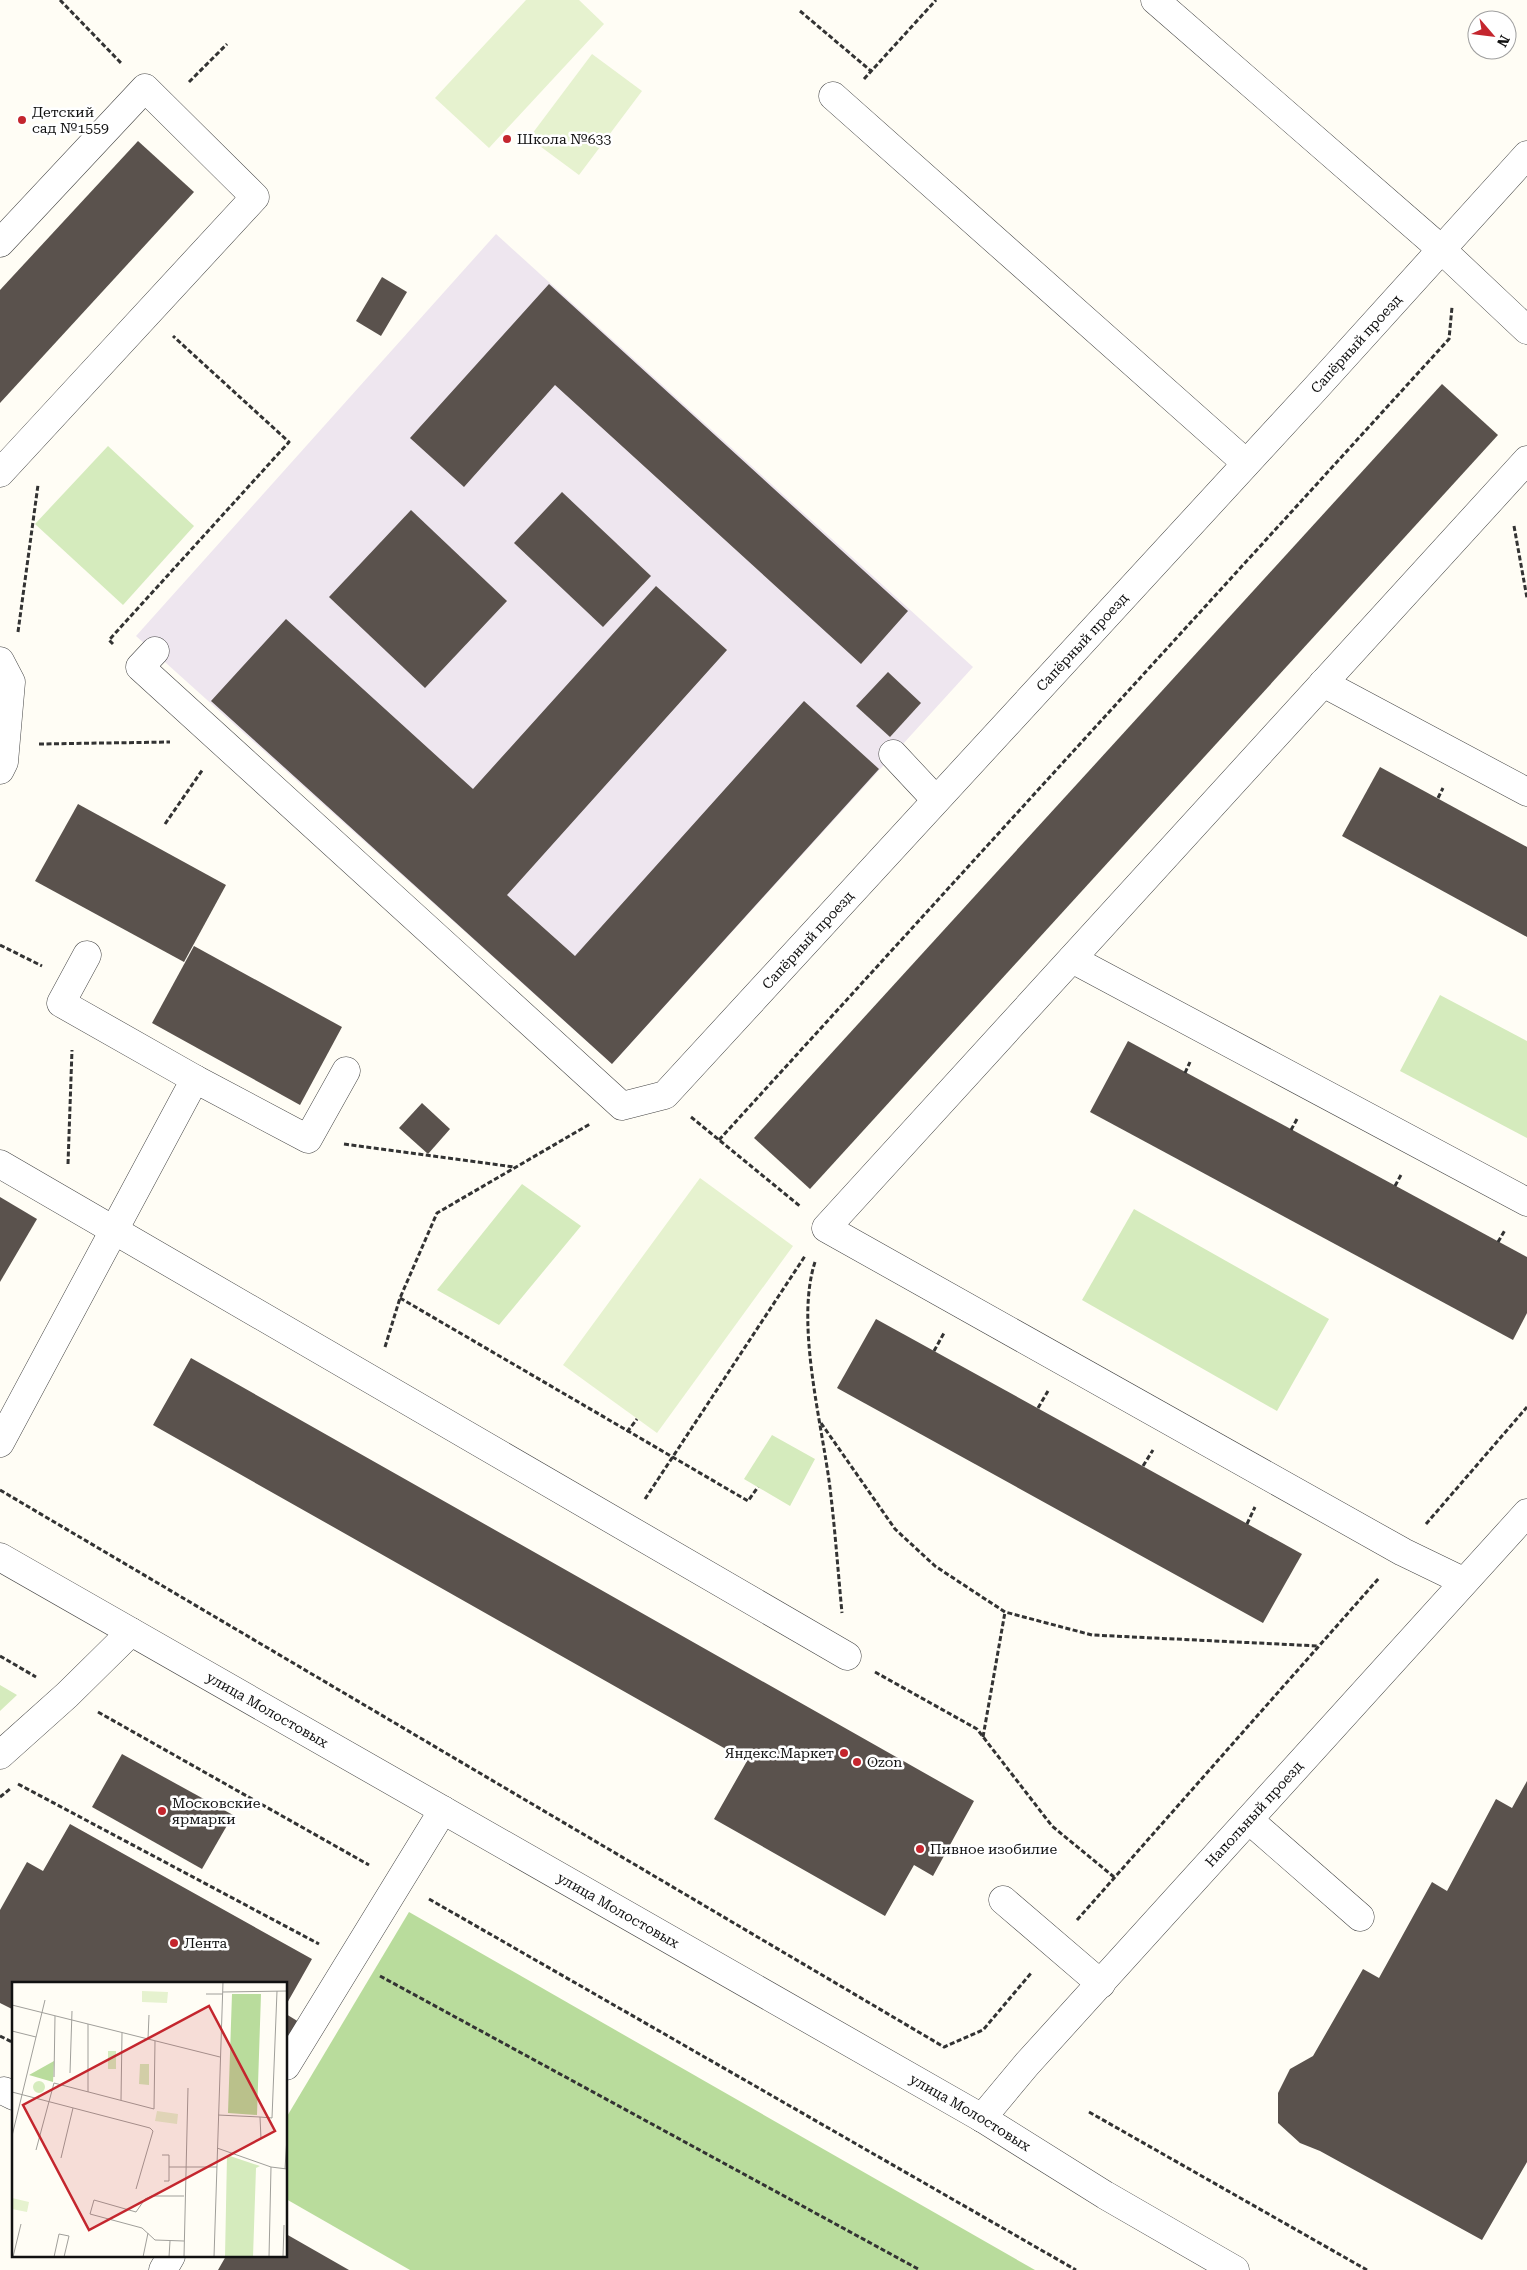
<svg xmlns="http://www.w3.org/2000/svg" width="1527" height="2270" font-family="'Roboto Serif',serif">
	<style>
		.industrial { fill: #eee6ef }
		.green { fill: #d5ebbd }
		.forest { fill: #b9dc9c }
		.pitch { fill: #e6f2cf }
		.building { fill: #5a524d }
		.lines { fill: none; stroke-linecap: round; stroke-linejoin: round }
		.minor-casing { stroke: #444; stroke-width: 29 }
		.path { stroke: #333; stroke-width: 3; stroke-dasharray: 5 2.5; stroke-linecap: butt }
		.minor { stroke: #fff; stroke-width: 28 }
		.poi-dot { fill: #c4262e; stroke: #fff; stroke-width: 2 }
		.labels { text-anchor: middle; stroke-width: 5; stroke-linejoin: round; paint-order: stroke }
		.poi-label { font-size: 14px; fill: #111; stroke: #fff; text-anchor: start }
		.street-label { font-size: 14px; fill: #111; stroke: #fff }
		.inset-road { fill: none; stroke: #a09f9a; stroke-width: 1 }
		.view { fill: #c4262e; fill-opacity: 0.15; stroke: #c4262e; stroke-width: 2.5 }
		.inset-edge { fill: none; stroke: #111; stroke-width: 2.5 }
	</style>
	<rect width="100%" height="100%" fill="#fffdf5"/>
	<!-- industrial -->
	<polygon class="industrial" points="496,234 973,667 612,1064 136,636"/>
	<!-- green -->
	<g class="green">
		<polygon points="108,446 194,526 123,605 35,524"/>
		<polygon points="1440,995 1527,1041 1527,1138 1400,1071"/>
		<polygon points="522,1184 581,1226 499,1325 437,1290"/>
		<polygon points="1134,1209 1329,1319 1277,1411 1082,1300"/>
		<polygon points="772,1435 815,1459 790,1506 744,1479"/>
		<polygon points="0,1685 17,1695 0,1711"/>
	</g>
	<!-- forest -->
	<polygon class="forest" points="409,1912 1035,2270 410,2270 286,2199 286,2118"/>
	<!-- pitch -->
	<g class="pitch">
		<polygon points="526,0 579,0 604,24 489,148 435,98"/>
		<polygon points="592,54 642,91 579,175 529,138"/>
		<polygon points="700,1178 793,1246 657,1433 563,1365"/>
	</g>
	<!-- building -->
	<g class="building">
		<polygon points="138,141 194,192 0,403 0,290"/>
		<polygon points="382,277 407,292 381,336 356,321"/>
		<polygon points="549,284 908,611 861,664 555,385 464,487 410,438"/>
		<polygon points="1442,384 1498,435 810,1189 754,1138"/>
		<polygon points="562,492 651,576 603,627 514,543"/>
		<polygon points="411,510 507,601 425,688 329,597"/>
		<polygon points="656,586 727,650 507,895 575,956 804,701 879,769 612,1064 211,701 286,619 473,789"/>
		<polygon points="888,672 921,703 890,737 856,706"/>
		<polygon points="1380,767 1527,847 1527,937 1342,836"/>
		<polygon points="78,804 226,885 184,962 35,881"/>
		<polygon points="194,946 342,1027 300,1105 152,1023"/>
		<polygon points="1128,1041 1527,1257 1527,1313 1513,1340 1090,1112"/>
		<polygon points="422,1103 450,1129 428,1154 399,1128"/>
		<polygon points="0,1197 37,1219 0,1282"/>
		<polygon points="876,1319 1302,1554 1263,1623 837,1388"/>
		<polygon points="191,1358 974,1801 933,1876 914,1865 885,1916 714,1819 747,1761 153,1425"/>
		<polygon points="122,1754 233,1815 202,1869 92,1807"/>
		<polygon points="1527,1781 1527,2162 1482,2240 1320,2151 1300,2143 1278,2123 1278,2093 1290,2069 1313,2056 1363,1969 1379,1978 1432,1882 1447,1891 1496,1799 1512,1808"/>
		<polygon points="70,1824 312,1959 286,2005 286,1984 14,1984 14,2010 0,2003 0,1910 27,1862 43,1871"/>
		<polygon points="286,2014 299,2022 286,2045"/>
		<polygon points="286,2234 349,2270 218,2270 226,2256 286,2256"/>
	</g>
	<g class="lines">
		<!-- minor casing -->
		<g class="minor-casing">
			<g id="minor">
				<polyline points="1155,0 1441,249 1527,330"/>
				<polyline points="833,96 1246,463"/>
				<polyline points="0,243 145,88 255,197 0,473"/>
				<path id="s1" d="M155,651L140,667L622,1106L665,1095L1315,389L1527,155"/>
				<polyline points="0,661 11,682 4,762 0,770"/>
				<polyline points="1323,683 1527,792"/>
				<polyline points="893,754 936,800"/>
				<polyline points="1072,959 1527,1202"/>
				<polyline points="195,1079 308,1139 346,1071"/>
				<polyline points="0,1164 847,1656"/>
				<polyline points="0,1443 195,1079 61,1003 87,955"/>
				<path id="s2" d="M0,1557L982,2118L1105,2195L1235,2270"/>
				<polyline points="1463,1581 1403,1552 826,1228 1527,460"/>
				<polyline points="0,1755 67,1695 131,1632"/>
				<polyline points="1249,1820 1360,1917"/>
				<polyline points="1003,1900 1101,1984"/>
				<polyline points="286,2066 443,1810"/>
				<polyline points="4,2091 14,2096"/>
				<path id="s3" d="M982,2118L1027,2064L1527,1513"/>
				<polyline points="163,2270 171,2256"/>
			</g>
		</g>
		<!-- path -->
		<g class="path">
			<polyline points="60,0 122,64"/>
			<polyline points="800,11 871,71"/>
			<polyline points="864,79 936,0"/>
			<polyline points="189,82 227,44"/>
			<polyline points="1514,526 1527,598"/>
			<polyline points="18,632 38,485"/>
			<polyline points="113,644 109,640 289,442 173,336"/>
			<polyline points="39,744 170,742"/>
			<polyline points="1438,798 1443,788"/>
			<polyline points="165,824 203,769"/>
			<polyline points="0,945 42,966"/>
			<polyline points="1185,1073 1190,1062"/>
			<polyline points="691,1117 801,1207"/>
			<polyline points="1291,1130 1297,1119"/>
			<polyline points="719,1140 1449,339 1452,307"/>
			<polyline points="344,1144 514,1167"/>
			<polyline points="68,1164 72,1050"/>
			<polyline points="1395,1186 1402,1173"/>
			<polyline points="1498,1242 1505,1230"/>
			<path d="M815,1262C795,1323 822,1423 830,1488C835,1529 838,1571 842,1613"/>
			<polyline points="400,1298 748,1501 758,1487"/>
			<polyline points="385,1347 400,1298 437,1213 590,1124"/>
			<polyline points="934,1351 944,1333"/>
			<polyline points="1038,1408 1048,1391"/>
			<polyline points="821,1423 895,1529 935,1566 1005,1612 1092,1635 1319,1646"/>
			<polyline points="627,1432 637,1419"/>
			<polyline points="1143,1466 1153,1450"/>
			<polyline points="0,1490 944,2047 983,2030 1032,1972"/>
			<polyline points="645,1499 805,1256"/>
			<polyline points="1247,1524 1255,1507"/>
			<polyline points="1426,1524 1527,1407"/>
			<polyline points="0,1656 36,1677"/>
			<polyline points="875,1672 977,1729 1052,1826 1114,1877"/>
			<polyline points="98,1712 369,1865"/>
			<polyline points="983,1737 1005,1612"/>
			<polyline points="18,1784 319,1944"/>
			<polyline points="0,1797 10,1789"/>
			<polyline points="429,1899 1076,2270"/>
			<polyline points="1077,1920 1379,1578"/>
			<polyline points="380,1976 920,2270"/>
			<polyline points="0,2036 14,2043"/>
			<polyline points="1089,2112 1367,2270"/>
		</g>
		<!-- minor -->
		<use href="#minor" class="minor"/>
	</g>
	<!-- markers -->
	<g class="poi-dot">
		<circle cx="22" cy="120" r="5"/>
		<circle cx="507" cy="139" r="5"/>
		<circle cx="844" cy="1753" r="5"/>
		<circle cx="857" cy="1762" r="5"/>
		<circle cx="162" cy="1811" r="5"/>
		<circle cx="920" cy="1849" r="5"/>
		<circle cx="174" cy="1943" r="5"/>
	</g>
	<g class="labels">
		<!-- poi labels -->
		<g class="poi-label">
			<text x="32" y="117">Детский<tspan x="32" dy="16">сад №1559</tspan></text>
			<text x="517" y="144">Школа №633</text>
			<text x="834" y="1758" text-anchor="end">Яндекс.Маркет</text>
			<text x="867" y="1767">Ozon</text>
			<text x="172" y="1808">Московские<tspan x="172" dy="16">ярмарки</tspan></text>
			<text x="930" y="1854">Пивное изобилие</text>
			<text x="184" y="1948">Лента</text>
		</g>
		<!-- street labels -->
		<g class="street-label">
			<text dy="5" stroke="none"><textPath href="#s1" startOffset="1739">Сапёрный проезд</textPath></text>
			<text dy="5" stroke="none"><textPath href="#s1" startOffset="1334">Сапёрный проезд</textPath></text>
			<text dy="5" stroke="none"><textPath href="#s1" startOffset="929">Сапёрный проезд</textPath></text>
			<text dy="5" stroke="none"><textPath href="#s2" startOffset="308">улица Молостовых</textPath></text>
			<text dy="5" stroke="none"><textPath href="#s3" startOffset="408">Напольный проезд</textPath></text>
			<text dy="5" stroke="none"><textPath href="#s2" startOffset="712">улица Молостовых</textPath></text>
			<text dy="5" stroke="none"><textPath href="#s2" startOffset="1118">улица Молостовых</textPath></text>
		</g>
	</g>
	<!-- overview -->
	<g transform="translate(12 1982)">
		<rect width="275" height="275" fill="#fffdf5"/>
		<path d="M96,69H104V87H96ZM128,82H137V103L127,102ZM21 105a6 6 0 1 1 12 0a6 6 0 1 1-12 0ZM215,173L248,184L244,186L241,275H213Z" fill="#d5ebbd"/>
		<path d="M220,12H249L245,133L216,131ZM42,79L41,100L17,93Z" fill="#b9dc9c"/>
		<path d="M130,9L156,10L155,21L130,20ZM145,129L166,132L165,142L143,139ZM0,216L17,220L15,230L0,227Z" fill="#e6f2cf"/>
		<path class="inset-road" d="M211,10L275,9M194,12H211M0,23L208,75M76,42V110M0,49L24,55M136,57L137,33M58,91L60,29M42,95L43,34M0,110L138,146L141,149L124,207M109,118L110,51M206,133L248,135L249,157M248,135L260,136L265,9M0,154L33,18M205,166L259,185L275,187M24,168L42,101L142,127L143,59M150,173H157V185M49,176L61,126M273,187L275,155M152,199H157V185H205M172,259L143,258L130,246L78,232L82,218L124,230L133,217L140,214H172M1,275L9,242M42,275L47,252L57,254L52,275M131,275L136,251M157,275L158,259M172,275L176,106M202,275L211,0M257,275L259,185M271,275L272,243"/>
		<path class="view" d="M197,24L263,149L77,248L11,123Z"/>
		<rect width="275" height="275" class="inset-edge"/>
	</g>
	<!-- north arrow -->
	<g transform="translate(1492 35) rotate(118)"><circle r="24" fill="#ffffff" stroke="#a0a0a0"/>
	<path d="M0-4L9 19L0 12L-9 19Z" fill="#c4262e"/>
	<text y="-8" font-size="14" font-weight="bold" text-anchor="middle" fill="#111111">N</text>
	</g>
</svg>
